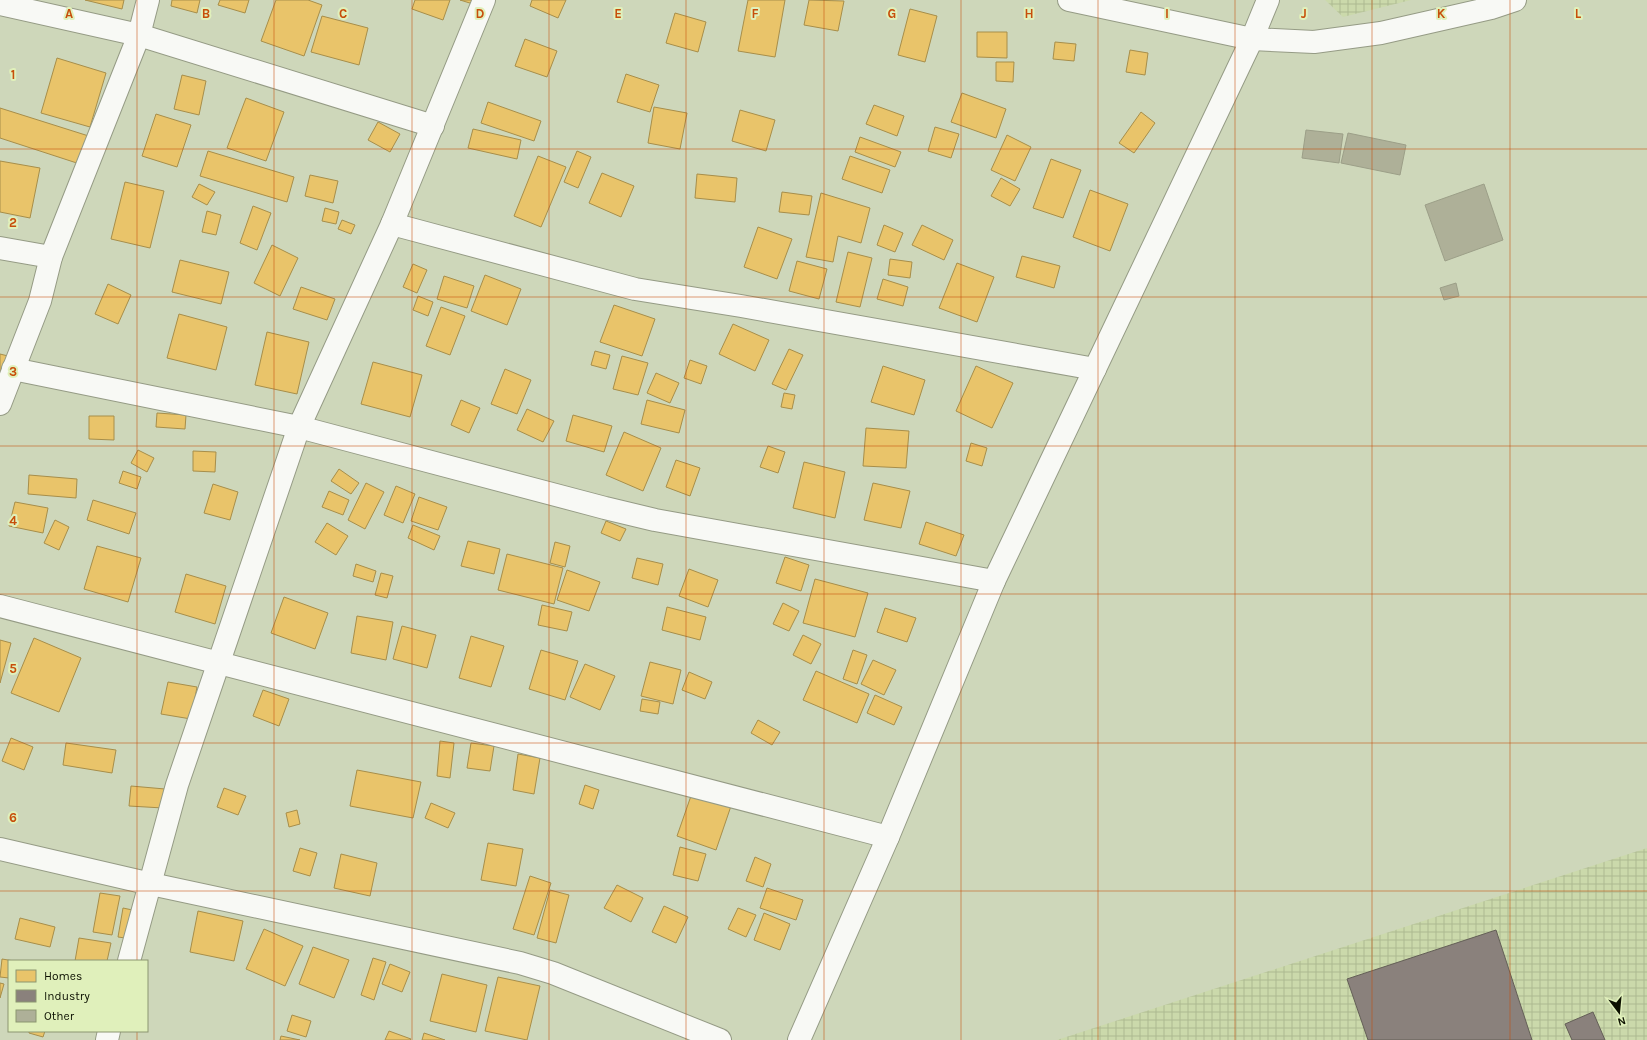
<svg xmlns="http://www.w3.org/2000/svg" width="1647" height="1040" font-family="Karla,sans-serif">
	<style>
		.industrial { fill: url(#industrial-grid) }
		.homes { fill: #e9c46a; stroke: #a78e4a }
		.industry { fill: #8a817c; stroke: #645f57 }
		.building { fill: #aeb098; stroke: #9c9f88 }
		.lines { fill: none; stroke-linecap: round; stroke-linejoin: round }
		.minor-casing { stroke: #959b85; stroke-width: 24 }
		.minor { stroke: #f8f9f5; stroke-width: 22 }
		.grid { fill: none; stroke: #c74e0a; stroke-width: 1; stroke-opacity: 0.55 }
		.grid-label { font-size: 13px; text-anchor: middle; font-weight: bold; fill: #c74e0a; stroke: #e0f0bb; stroke-width: 4; stroke-linejoin: round; paint-order: stroke }
	</style>
	<defs>
		<pattern id="industrial-grid" width="8" height="8" patternUnits="userSpaceOnUse"><rect width="8" height="8" fill="#cbd9ab"/><path d="M0 4h8M4 0v8" fill="none" stroke="#adb991"/></pattern>
	</defs>
	<rect width="100%" height="100%" fill="#ced7ba"/>
	<!-- industrial -->
	<g class="industrial">
		<polygon points="1325,0 1411,0 1343,17"/>
		<polygon points="1647,848 1647,1040 1057,1040"/>
	</g>
	<!-- homes -->
	<g class="homes">
		<polygon points="85,0 124,0 122,9"/>
		<polygon points="172,0 200,0 197,13 171,6"/>
		<polygon points="220,0 249,0 245,13 218,5"/>
		<polygon points="276,0 308,0 322,5 304,56 261,41"/>
		<polygon points="415,0 450,0 443,20 412,9"/>
		<polygon points="460,0 474,0 473,4"/>
		<polygon points="532,0 566,0 558,18 530,6"/>
		<polygon points="748,0 785,0 775,57 738,51"/>
		<polygon points="809,0 844,1 838,31 804,25"/>
		<polygon points="910,9 937,16 925,62 898,55"/>
		<polygon points="675,13 706,22 698,52 666,43"/>
		<polygon points="322,16 368,28 359,65 311,52"/>
		<polygon points="977,32 1007,32 1007,58 977,57"/>
		<polygon points="525,39 557,51 547,77 515,66"/>
		<polygon points="1055,42 1076,44 1074,61 1053,59"/>
		<polygon points="1130,50 1148,53 1145,75 1126,72"/>
		<polygon points="57,58 106,73 90,127 41,113"/>
		<polygon points="996,62 1014,62 1013,82 996,81"/>
		<polygon points="626,74 659,85 650,112 617,102"/>
		<polygon points="182,75 206,81 199,115 174,109"/>
		<polygon points="962,93 1006,109 996,138 951,122"/>
		<polygon points="246,98 284,112 266,161 227,148"/>
		<polygon points="488,102 541,121 534,141 481,123"/>
		<polygon points="874,105 904,116 897,136 866,124"/>
		<polygon points="654,107 687,113 680,149 648,143"/>
		<polygon points="0,108 95,138 86,166 0,138"/>
		<polygon points="740,110 775,120 766,151 732,141"/>
		<polygon points="1141,112 1155,123 1134,153 1119,143"/>
		<polygon points="156,114 191,125 177,167 142,156"/>
		<polygon points="378,122 400,134 390,152 368,140"/>
		<polygon points="935,127 959,134 951,158 928,151"/>
		<polygon points="473,129 521,140 517,159 468,148"/>
		<polygon points="1007,135 1031,147 1015,181 991,170"/>
		<polygon points="860,137 901,152 895,167 855,152"/>
		<polygon points="208,151 294,177 287,202 200,176"/>
		<polygon points="577,151 591,157 578,188 564,182"/>
		<polygon points="538,156 566,167 541,227 514,216"/>
		<polygon points="850,156 890,170 882,193 842,179"/>
		<polygon points="1051,159 1081,170 1063,218 1033,208"/>
		<polygon points="0,161 40,168 30,218 0,212"/>
		<polygon points="602,173 634,186 621,217 589,203"/>
		<polygon points="697,174 737,178 735,202 695,198"/>
		<polygon points="310,175 338,181 333,203 305,196"/>
		<polygon points="1001,178 1020,189 1010,206 991,196"/>
		<polygon points="125,182 164,191 150,248 111,239"/>
		<polygon points="199,184 215,192 207,205 192,197"/>
		<polygon points="1090,190 1128,204 1110,251 1073,237"/>
		<polygon points="782,192 812,196 809,215 779,212"/>
		<polygon points="821,193 870,208 861,243 838,236 833,262 806,257"/>
		<polygon points="253,206 271,213 257,250 240,243"/>
		<polygon points="325,208 339,212 336,224 322,221"/>
		<polygon points="207,211 221,215 216,235 202,232"/>
		<polygon points="342,220 355,225 351,234 338,229"/>
		<polygon points="884,225 903,233 895,252 877,245"/>
		<polygon points="922,225 953,240 944,260 912,245"/>
		<polygon points="758,227 792,239 777,279 744,267"/>
		<polygon points="272,245 298,258 280,296 254,283"/>
		<polygon points="848,252 872,258 860,307 836,302"/>
		<polygon points="1022,256 1060,266 1054,288 1016,277"/>
		<polygon points="890,259 912,262 910,278 888,275"/>
		<polygon points="180,260 229,272 221,304 172,292"/>
		<polygon points="797,261 827,269 819,299 789,291"/>
		<polygon points="957,263 994,277 977,322 939,308"/>
		<polygon points="413,264 427,270 417,293 403,287"/>
		<polygon points="485,275 521,289 507,325 471,311"/>
		<polygon points="444,276 474,286 467,308 437,299"/>
		<polygon points="883,279 908,287 903,306 877,299"/>
		<polygon points="108,284 131,295 118,324 95,314"/>
		<polygon points="301,287 335,299 327,320 293,309"/>
		<polygon points="418,296 433,302 428,316 413,310"/>
		<polygon points="614,305 655,319 642,356 600,342"/>
		<polygon points="441,307 465,316 450,355 426,346"/>
		<polygon points="179,314 227,327 216,370 167,358"/>
		<polygon points="733,324 769,340 755,371 719,354"/>
		<polygon points="267,332 309,342 297,394 255,385"/>
		<polygon points="789,349 803,355 786,390 772,384"/>
		<polygon points="595,351 610,355 606,369 591,365"/>
		<polygon points="0,354 8,356 0,379"/>
		<polygon points="622,356 648,363 638,395 613,389"/>
		<polygon points="690,360 707,366 701,384 684,378"/>
		<polygon points="373,362 422,375 410,417 361,404"/>
		<polygon points="883,366 925,380 914,415 871,402"/>
		<polygon points="976,366 1013,383 992,428 956,411"/>
		<polygon points="505,369 531,380 517,414 491,404"/>
		<polygon points="656,373 679,383 670,403 647,393"/>
		<polygon points="784,393 795,395 792,409 781,407"/>
		<polygon points="461,400 480,408 469,433 451,425"/>
		<polygon points="647,400 685,410 679,433 641,424"/>
		<polygon points="527,409 554,421 543,442 517,430"/>
		<polygon points="157,413 186,415 185,429 156,427"/>
		<polygon points="573,415 612,426 604,452 566,441"/>
		<polygon points="89,416 114,416 114,440 89,439"/>
		<polygon points="866,428 909,431 906,468 863,466"/>
		<polygon points="624,432 661,448 643,491 606,475"/>
		<polygon points="971,443 987,448 982,466 966,461"/>
		<polygon points="768,446 785,452 778,473 760,467"/>
		<polygon points="138,450 154,458 147,472 131,463"/>
		<polygon points="193,451 216,452 215,472 193,471"/>
		<polygon points="676,460 700,468 690,496 666,487"/>
		<polygon points="804,462 845,472 835,518 793,508"/>
		<polygon points="339,469 359,483 351,494 331,481"/>
		<polygon points="123,471 141,477 137,489 119,483"/>
		<polygon points="29,475 77,479 76,498 28,494"/>
		<polygon points="366,483 384,492 365,529 348,520"/>
		<polygon points="873,483 910,491 901,528 864,520"/>
		<polygon points="213,484 238,492 230,520 204,513"/>
		<polygon points="396,486 415,494 403,523 384,515"/>
		<polygon points="329,491 349,500 343,515 322,507"/>
		<polygon points="419,497 447,507 438,530 411,521"/>
		<polygon points="93,500 136,513 129,534 87,520"/>
		<polygon points="15,502 48,508 43,533 9,526"/>
		<polygon points="55,520 69,527 59,550 44,543"/>
		<polygon points="606,521 626,529 620,541 601,533"/>
		<polygon points="926,522 964,535 956,556 919,544"/>
		<polygon points="327,523 348,536 336,555 315,542"/>
		<polygon points="413,525 440,536 434,550 408,538"/>
		<polygon points="468,541 500,549 494,574 461,566"/>
		<polygon points="555,542 570,546 565,567 550,563"/>
		<polygon points="97,546 141,558 128,602 84,589"/>
		<polygon points="507,554 563,568 554,604 498,590"/>
		<polygon points="785,557 809,565 801,591 776,583"/>
		<polygon points="637,558 663,564 658,585 632,578"/>
		<polygon points="356,564 376,571 373,582 353,576"/>
		<polygon points="689,569 718,580 708,607 679,596"/>
		<polygon points="567,570 600,582 589,611 557,600"/>
		<polygon points="381,573 393,576 387,598 375,595"/>
		<polygon points="186,574 226,586 215,624 175,612"/>
		<polygon points="815,579 868,593 855,637 803,623"/>
		<polygon points="284,597 328,613 315,649 271,633"/>
		<polygon points="783,603 799,611 789,631 773,624"/>
		<polygon points="542,605 572,612 567,631 538,625"/>
		<polygon points="667,607 706,617 700,640 662,630"/>
		<polygon points="885,608 916,618 907,642 877,632"/>
		<polygon points="357,616 393,622 386,660 351,653"/>
		<polygon points="402,626 436,635 427,668 393,659"/>
		<polygon points="803,635 821,644 811,664 793,655"/>
		<polygon points="471,636 504,646 491,687 459,678"/>
		<polygon points="34,638 81,658 59,712 11,693"/>
		<polygon points="0,640 11,643 0,683"/>
		<polygon points="541,650 578,661 565,700 529,689"/>
		<polygon points="853,650 867,655 857,684 843,679"/>
		<polygon points="873,660 896,670 884,695 861,684"/>
		<polygon points="650,662 681,670 673,704 641,696"/>
		<polygon points="585,664 615,676 600,710 570,697"/>
		<polygon points="816,671 869,694 857,723 803,700"/>
		<polygon points="689,672 712,682 705,699 682,690"/>
		<polygon points="168,682 197,687 191,719 161,714"/>
		<polygon points="263,690 289,699 279,726 253,716"/>
		<polygon points="875,695 902,707 894,725 867,713"/>
		<polygon points="642,699 660,702 658,714 640,711"/>
		<polygon points="758,720 780,732 772,745 751,733"/>
		<polygon points="11,738 33,747 24,770 2,761"/>
		<polygon points="440,741 454,743 450,778 437,776"/>
		<polygon points="66,743 116,750 112,773 63,765"/>
		<polygon points="471,743 494,746 490,771 467,768"/>
		<polygon points="518,754 540,758 534,794 513,790"/>
		<polygon points="357,770 421,782 413,818 350,806"/>
		<polygon points="585,785 599,790 593,809 579,804"/>
		<polygon points="131,786 165,789 163,808 129,806"/>
		<polygon points="224,788 246,796 238,815 217,807"/>
		<polygon points="692,793 731,806 716,850 677,836"/>
		<polygon points="431,803 455,813 448,828 425,818"/>
		<polygon points="297,810 300,824 289,827 286,813"/>
		<polygon points="488,843 523,849 516,886 481,880"/>
		<polygon points="680,847 706,854 698,881 673,875"/>
		<polygon points="300,848 317,853 310,876 293,871"/>
		<polygon points="341,854 377,863 370,896 334,888"/>
		<polygon points="755,857 771,864 763,887 746,881"/>
		<polygon points="530,876 551,883 534,935 513,929"/>
		<polygon points="617,885 643,898 631,922 604,908"/>
		<polygon points="767,888 803,900 796,920 760,908"/>
		<polygon points="550,890 569,895 556,943 537,938"/>
		<polygon points="100,893 120,896 112,935 93,932"/>
		<polygon points="664,906 688,917 676,943 652,932"/>
		<polygon points="123,908 137,911 132,939 118,937"/>
		<polygon points="738,908 756,915 746,937 728,929"/>
		<polygon points="198,911 243,921 234,961 190,952"/>
		<polygon points="764,913 790,924 780,950 754,940"/>
		<polygon points="20,918 55,927 50,947 15,939"/>
		<polygon points="264,929 303,946 285,986 246,969"/>
		<polygon points="79,938 111,943 107,961 75,961"/>
		<polygon points="313,947 349,960 334,998 299,984"/>
		<polygon points="373,958 386,962 374,1000 361,995"/>
		<polygon points="2,959 14,961 9,961 9,978 0,977"/>
		<polygon points="390,964 410,972 402,992 382,984"/>
		<polygon points="442,974 487,985 476,1032 430,1021"/>
		<polygon points="498,977 540,986 527,1040 485,1031"/>
		<polygon points="0,983 4,984 0,998"/>
		<polygon points="292,1015 311,1021 306,1037 287,1031"/>
		<polygon points="29,1031 45,1031 43,1037 29,1033"/>
		<polygon points="389,1031 411,1039 410,1040 385,1040"/>
		<polygon points="424,1033 445,1040 422,1040"/>
		<polygon points="281,1036 300,1040 280,1040"/>
	</g>
	<!-- industry -->
	<g class="industry">
		<polygon points="1496,930 1532,1040 1368,1040 1347,979"/>
		<polygon points="1593,1012 1605,1040 1572,1040 1565,1024"/>
	</g>
	<!-- building -->
	<g class="building">
		<polygon points="1306,130 1343,134 1339,163 1302,158"/>
		<polygon points="1348,133 1406,145 1400,175 1341,163"/>
		<polygon points="1484,184 1503,240 1445,261 1425,205"/>
		<polygon points="1456,283 1459,296 1444,300 1440,288"/>
	</g>
	<g class="lines">
		<!-- minor casing -->
		<g class="minor-casing">
			<g id="minor">
				<polyline points="1069,0 1252,39 1314,42 1381,33 1491,8 1515,0"/>
				<polyline points="0,4 139,35 433,126"/>
				<polyline points="392,224 635,289 741,306 1095,369"/>
				<polyline points="0,248 51,257"/>
				<polyline points="13,369 299,427 605,508 655,520 994,581"/>
				<polyline points="0,404 40,301 51,257 139,35 148,0"/>
				<polyline points="0,606 888,837"/>
				<polyline points="0,849 151,884 520,963 553,973 720,1040"/>
				<polyline points="129,961 177,785 299,427 392,224 484,0"/>
				<polyline points="107,1040 109,1031"/>
				<polyline points="799,1040 888,837 994,581 1252,39 1268,0"/>
			</g>
		</g>
		<!-- minor -->
		<use href="#minor" class="minor"/>
	</g>
	<!-- grid -->
	<path class="grid" d="M137,0V961M274,0V1040M412,0V1040M549,0V1040M686,0V1040M824,0V1040M961,0V1040M1098,0V1040M1235,0V1040M1372,0V1040M1510,0V1040M0,149H1647M0,297H1647M0,446H1647M0,594H1647M0,743H1647M0,891H1647M137,1031V1040"/>
	<g class="grid-label">
		<text x="69" y="18">A</text>
		<text x="206" y="18">B</text>
		<text x="343" y="18">C</text>
		<text x="480" y="18">D</text>
		<text x="618" y="18">E</text>
		<text x="755" y="18">F</text>
		<text x="892" y="18">G</text>
		<text x="1029" y="18">H</text>
		<text x="1167" y="18">I</text>
		<text x="1304" y="18">J</text>
		<text x="1441" y="18">K</text>
		<text x="1578" y="18">L</text>
		<text x="13" y="79">1</text>
		<text x="13" y="227">2</text>
		<text x="13" y="376">3</text>
		<text x="13" y="525">4</text>
		<text x="13" y="673">5</text>
		<text x="13" y="822">6</text>
	</g>
	<!-- legend -->
	<rect x="8" y="960" width="140" height="72" fill="#e0f0bb" stroke="#8b9671"/>
	<rect x="16" y="970" width="20" height="12" fill="#e9c46a" stroke="#8b9671"/>
	<text x="44" y="980" font-size="12" fill="#0c1001">Homes</text>
	<rect x="16" y="990" width="20" height="12" fill="#8a817c" stroke="#8b9671"/>
	<text x="44" y="1000" font-size="12" fill="#0c1001">Industry</text>
	<rect x="16" y="1010" width="20" height="12" fill="#aeb098" stroke="#8b9671"/>
	<text x="44" y="1020" font-size="12" fill="#0c1001">Other</text>
	<!-- north arrow -->
	<g transform="translate(1619 1012) rotate(164)" stroke="#e0f0bb" stroke-width="3" paint-order="stroke">
	<path d="M0-3L7 15L0 10L-7 15Z" fill="#0c1001"/>
	<text y="-6" font-size="11" font-weight="bold" text-anchor="middle" fill="#0c1001">N</text>
	</g>
</svg>
